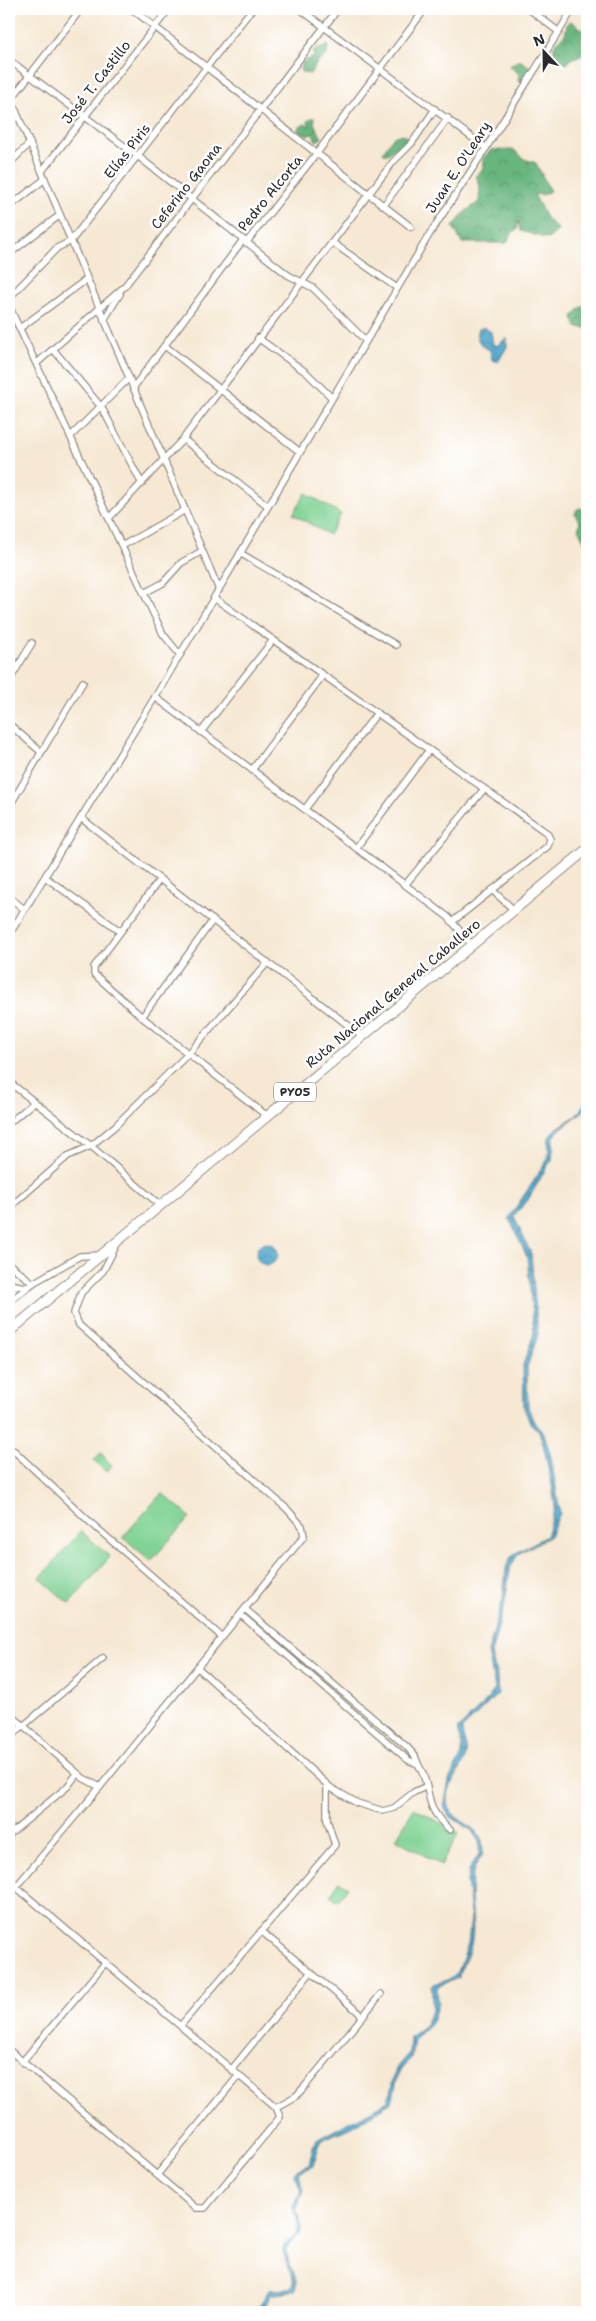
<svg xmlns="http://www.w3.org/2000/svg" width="596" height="2321" font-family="'Shantell Sans',sans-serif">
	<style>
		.forest { fill: url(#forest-crowns); stroke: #4a7054 }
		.pitch { fill: #80d394; stroke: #567f60 }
		.water { fill: url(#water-waves); stroke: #3e6a7c }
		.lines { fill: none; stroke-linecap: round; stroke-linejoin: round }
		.minor-casing { stroke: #908a7f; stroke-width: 8 }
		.trunk-casing { stroke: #908a7f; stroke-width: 11 }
		.minor { stroke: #fff; stroke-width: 5.5 }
		.trunk { stroke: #fff; stroke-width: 9 }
		.labels { text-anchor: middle; stroke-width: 5; stroke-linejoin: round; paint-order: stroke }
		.shield { fill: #fff; stroke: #6b6b6b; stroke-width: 1 }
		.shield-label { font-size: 12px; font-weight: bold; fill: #2b2b2b }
		.street-label { font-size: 14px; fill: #2b2b2b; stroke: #fff }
	</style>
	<defs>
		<pattern id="forest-crowns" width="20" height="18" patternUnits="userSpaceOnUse" patternTransform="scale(1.25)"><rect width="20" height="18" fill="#68b57e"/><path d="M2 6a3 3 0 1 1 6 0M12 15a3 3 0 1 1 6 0" fill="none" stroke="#569367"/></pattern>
		<pattern id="water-waves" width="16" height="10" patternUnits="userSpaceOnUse" patternTransform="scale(1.25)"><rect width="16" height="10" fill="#51a8ce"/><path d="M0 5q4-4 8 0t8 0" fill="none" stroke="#4389a7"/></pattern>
	</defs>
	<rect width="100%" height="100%" fill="#fff"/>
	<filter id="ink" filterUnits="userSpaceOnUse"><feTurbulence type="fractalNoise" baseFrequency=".02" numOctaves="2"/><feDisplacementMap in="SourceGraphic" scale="10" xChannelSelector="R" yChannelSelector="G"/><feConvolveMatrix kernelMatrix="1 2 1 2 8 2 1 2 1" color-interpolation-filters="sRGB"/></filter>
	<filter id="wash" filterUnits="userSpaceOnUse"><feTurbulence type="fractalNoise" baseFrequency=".0096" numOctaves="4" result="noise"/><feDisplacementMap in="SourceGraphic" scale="20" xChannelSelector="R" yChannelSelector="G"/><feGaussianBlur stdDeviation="1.12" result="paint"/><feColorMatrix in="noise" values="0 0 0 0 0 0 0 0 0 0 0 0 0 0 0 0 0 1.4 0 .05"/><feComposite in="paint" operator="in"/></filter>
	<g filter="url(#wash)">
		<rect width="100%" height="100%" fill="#f6e8d3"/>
		<!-- forest -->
		<g class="forest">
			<polygon points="571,21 586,32 581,41 586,43 587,53 571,59 566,65 554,54 554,45 565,34 567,24"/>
			<polygon points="328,45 327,55 317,63 310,74 302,73 300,68 303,62 314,57 313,52"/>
			<polygon points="519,60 532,68 532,72 523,81 518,81 519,73 514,70 510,66"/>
			<polygon points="312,118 315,118 314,123 322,138 316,141 313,134 307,135 298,131 298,128 305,124 309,126 308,120"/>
			<polygon points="402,134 411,140 409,144 396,147 388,154 385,154 383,152 393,137"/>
			<polygon points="491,150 514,150 524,159 536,163 550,191 542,195 534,194 546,218 559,230 548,239 521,231 518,221 517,230 511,233 507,243 462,243 453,227 466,211 479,202 480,186 476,176 483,169 483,158"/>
			<polygon points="587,305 587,328 576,327 573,317 580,308"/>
			<polygon points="582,508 587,514 587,547 578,529 580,523 575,514 577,509"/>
		</g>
		<!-- pitch -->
		<g class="pitch">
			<polygon points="306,493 341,514 329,535 293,514"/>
			<polygon points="101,1453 112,1466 106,1472 94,1460"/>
			<polygon points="162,1493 190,1517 151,1561 123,1537"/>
			<polygon points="81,1531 110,1557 69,1604 40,1578"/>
			<polygon points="414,1808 459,1833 441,1865 396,1839"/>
			<polygon points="339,1882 348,1887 338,1901 330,1895"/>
		</g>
		<!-- water -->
		<g class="water">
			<path d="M484,327L491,332L493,344L496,346L507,338V347L498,362L492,360L490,350C479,345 477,341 477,330Z"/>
			<path d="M587,1099L586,1109L559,1130L554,1137L552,1161L548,1165L528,1200L514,1216L531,1254L538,1335L527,1367L528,1407L533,1420L544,1433L551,1457L560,1513L550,1536L518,1554L510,1568L505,1602L491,1654L497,1677L498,1694L462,1729C462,1739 468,1745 466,1755C463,1771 446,1785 448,1802C450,1826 489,1822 482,1856C463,1876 476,1914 472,1940C470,1953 462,1965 458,1978L437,1987L438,2002L433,2020L414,2041L411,2058L399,2072L392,2102L352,2127L323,2139L319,2146L313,2166L299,2173L303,2191L296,2210L300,2217L301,2232C297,2237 291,2241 288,2247C282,2257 299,2272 296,2289C289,2294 278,2293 270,2295L265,2307L267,2312H262L259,2306L269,2290L289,2289L293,2286C295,2273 284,2264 284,2251C284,2239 297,2239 298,2229C299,2220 293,2213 293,2205L301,2191L294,2172L298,2169L309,2165L313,2146L318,2139L388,2101L396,2068L409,2053L410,2037L424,2026L432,2010V1987L434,1984L448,1980L458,1972L468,1944L471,1916L467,1881L469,1870L479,1854V1841L471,1830L449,1816L444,1807L449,1780L460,1759L462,1746L457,1730L483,1705L495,1689L488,1652L503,1598L506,1568L510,1558L516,1553L546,1536L555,1507L552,1485L543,1444L539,1431L530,1423L524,1408L523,1365L534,1333L527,1257L509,1218L548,1159L549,1138L553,1131L577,1115Z"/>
			<circle cx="267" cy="1254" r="11"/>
		</g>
	</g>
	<g filter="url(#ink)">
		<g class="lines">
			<!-- minor casing -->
			<g class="minor-casing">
				<g id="minor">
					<polyline points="132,9 411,227"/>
					<polyline points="300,9 486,148"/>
					<polyline points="529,9 559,32"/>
					<polyline points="9,60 139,157 288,275 313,288 366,341"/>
					<polyline points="9,98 11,99 219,590"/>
					<polyline points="9,102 81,9"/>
					<polyline points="9,164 30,143"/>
					<polyline points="42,171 169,9"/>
					<polyline points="384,205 448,118"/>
					<polyline points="9,207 45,179"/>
					<polyline points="333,243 397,288"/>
					<polyline points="9,254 60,215"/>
					<polyline points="9,298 57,248 71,241 252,9"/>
					<polyline points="9,306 163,634 180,655"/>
					<polyline points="104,320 120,294"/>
					<polyline points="20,328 87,279"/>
					<polyline points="258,338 307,373 332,398"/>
					<polyline points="165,346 300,452"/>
					<polyline points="53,349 102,408 142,484"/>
					<polyline points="37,363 124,287 338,9"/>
					<polyline points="133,388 243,240 246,243 317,153 425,9"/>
					<polyline points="71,436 129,378"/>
					<polyline points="183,439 268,506"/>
					<polyline points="109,518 183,439 393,162 412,143 435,109"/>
					<polyline points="122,546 185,510"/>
					<polyline points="240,553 396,645"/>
					<polyline points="144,593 163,583 181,563 202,551"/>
					<polyline points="214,598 547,833 550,839 548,846 452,922"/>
					<polyline points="9,681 32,643"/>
					<polyline points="155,697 448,917 472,945"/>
					<polyline points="9,724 41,752"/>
					<polyline points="201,732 273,640"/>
					<polyline points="252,770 323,675"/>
					<polyline points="9,807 83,682"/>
					<polyline points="305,809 377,713"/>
					<polyline points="81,818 362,1036"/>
					<polyline points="356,848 429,750"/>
					<polyline points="45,877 120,931"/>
					<polyline points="160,879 94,967 94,974 142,1017 267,1116"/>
					<polyline points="405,885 484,789"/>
					<polyline points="492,890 514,910"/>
					<polyline points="9,897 24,909"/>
					<polyline points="9,935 155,697 429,235 486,148 573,9"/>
					<polyline points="142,1017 213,920"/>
					<polyline points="9,1082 91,1146 160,1205"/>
					<polyline points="9,1123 33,1103"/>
					<polyline points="9,1208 68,1156 91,1146 115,1126 188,1054 268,962"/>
					<polyline points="9,1264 33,1283 80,1256 101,1255"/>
					<polyline points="9,1284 26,1287"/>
					<polyline points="9,1302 33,1283"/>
					<polyline points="9,1446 91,1523 222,1637"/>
					<polyline points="241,1615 408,1760 418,1764 415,1756 406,1746 245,1609"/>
					<polyline points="198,1668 331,1788 357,1803 383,1811 394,1808 414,1792 425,1787"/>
					<polyline points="9,1713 83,1778 100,1787"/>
					<polyline points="9,1738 103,1658"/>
					<path d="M418,1764C434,1790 421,1805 450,1830"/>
					<polyline points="9,1835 67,1787 77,1774"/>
					<polyline points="9,1895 100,1787 304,1536 302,1526 287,1509 79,1325 74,1313 81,1293 103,1271 117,1244"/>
					<polyline points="261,1931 363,2016"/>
					<polyline points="181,2025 335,1845 327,1820 327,1785"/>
					<polyline points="9,2050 196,2208 205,2208 280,2117 276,2107 16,1887"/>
					<polyline points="22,2062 106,1962"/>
					<polyline points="232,2069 311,1972"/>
					<polyline points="276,2107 296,2096 306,2085 381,1994"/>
					<polyline points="157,2175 239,2075"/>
				</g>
			</g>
			<!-- trunk casing -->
			<g class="trunk-casing">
				<polyline id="trunk" points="9,1332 587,849"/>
			</g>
			<!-- minor -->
			<use href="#minor" class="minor"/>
			<!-- trunk -->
			<use href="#trunk" class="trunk"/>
		</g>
	</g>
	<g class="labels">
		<!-- shield labels -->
		<rect class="shield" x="274" y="1082.5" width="42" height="19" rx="4"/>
		<g class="shield-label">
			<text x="295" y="1096">PY05</text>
		</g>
		<!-- street labels -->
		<g class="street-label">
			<text transform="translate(96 82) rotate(-52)" y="5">José T. Castillo</text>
			<text transform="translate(127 151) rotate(-52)" y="5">Elías Piris</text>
			<text transform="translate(458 167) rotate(-57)" y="5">Juan E. O'Leary</text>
			<text transform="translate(186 186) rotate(-52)" y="5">Ceferino Gaona</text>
			<text transform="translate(270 193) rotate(-51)" y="5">Pedro Alcorta</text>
			<text transform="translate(393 993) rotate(-40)" y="5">Ruta Nacional General Caballero</text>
		</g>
	</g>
	<!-- margin -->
	<rect width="596" height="2321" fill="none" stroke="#fff" stroke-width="30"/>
	<!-- north arrow -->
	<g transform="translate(544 52) rotate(338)" stroke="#ffffff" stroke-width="4" paint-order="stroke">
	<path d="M0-4L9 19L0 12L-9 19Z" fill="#2b2b2b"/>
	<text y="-8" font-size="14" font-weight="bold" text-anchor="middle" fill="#2b2b2b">N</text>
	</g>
</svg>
